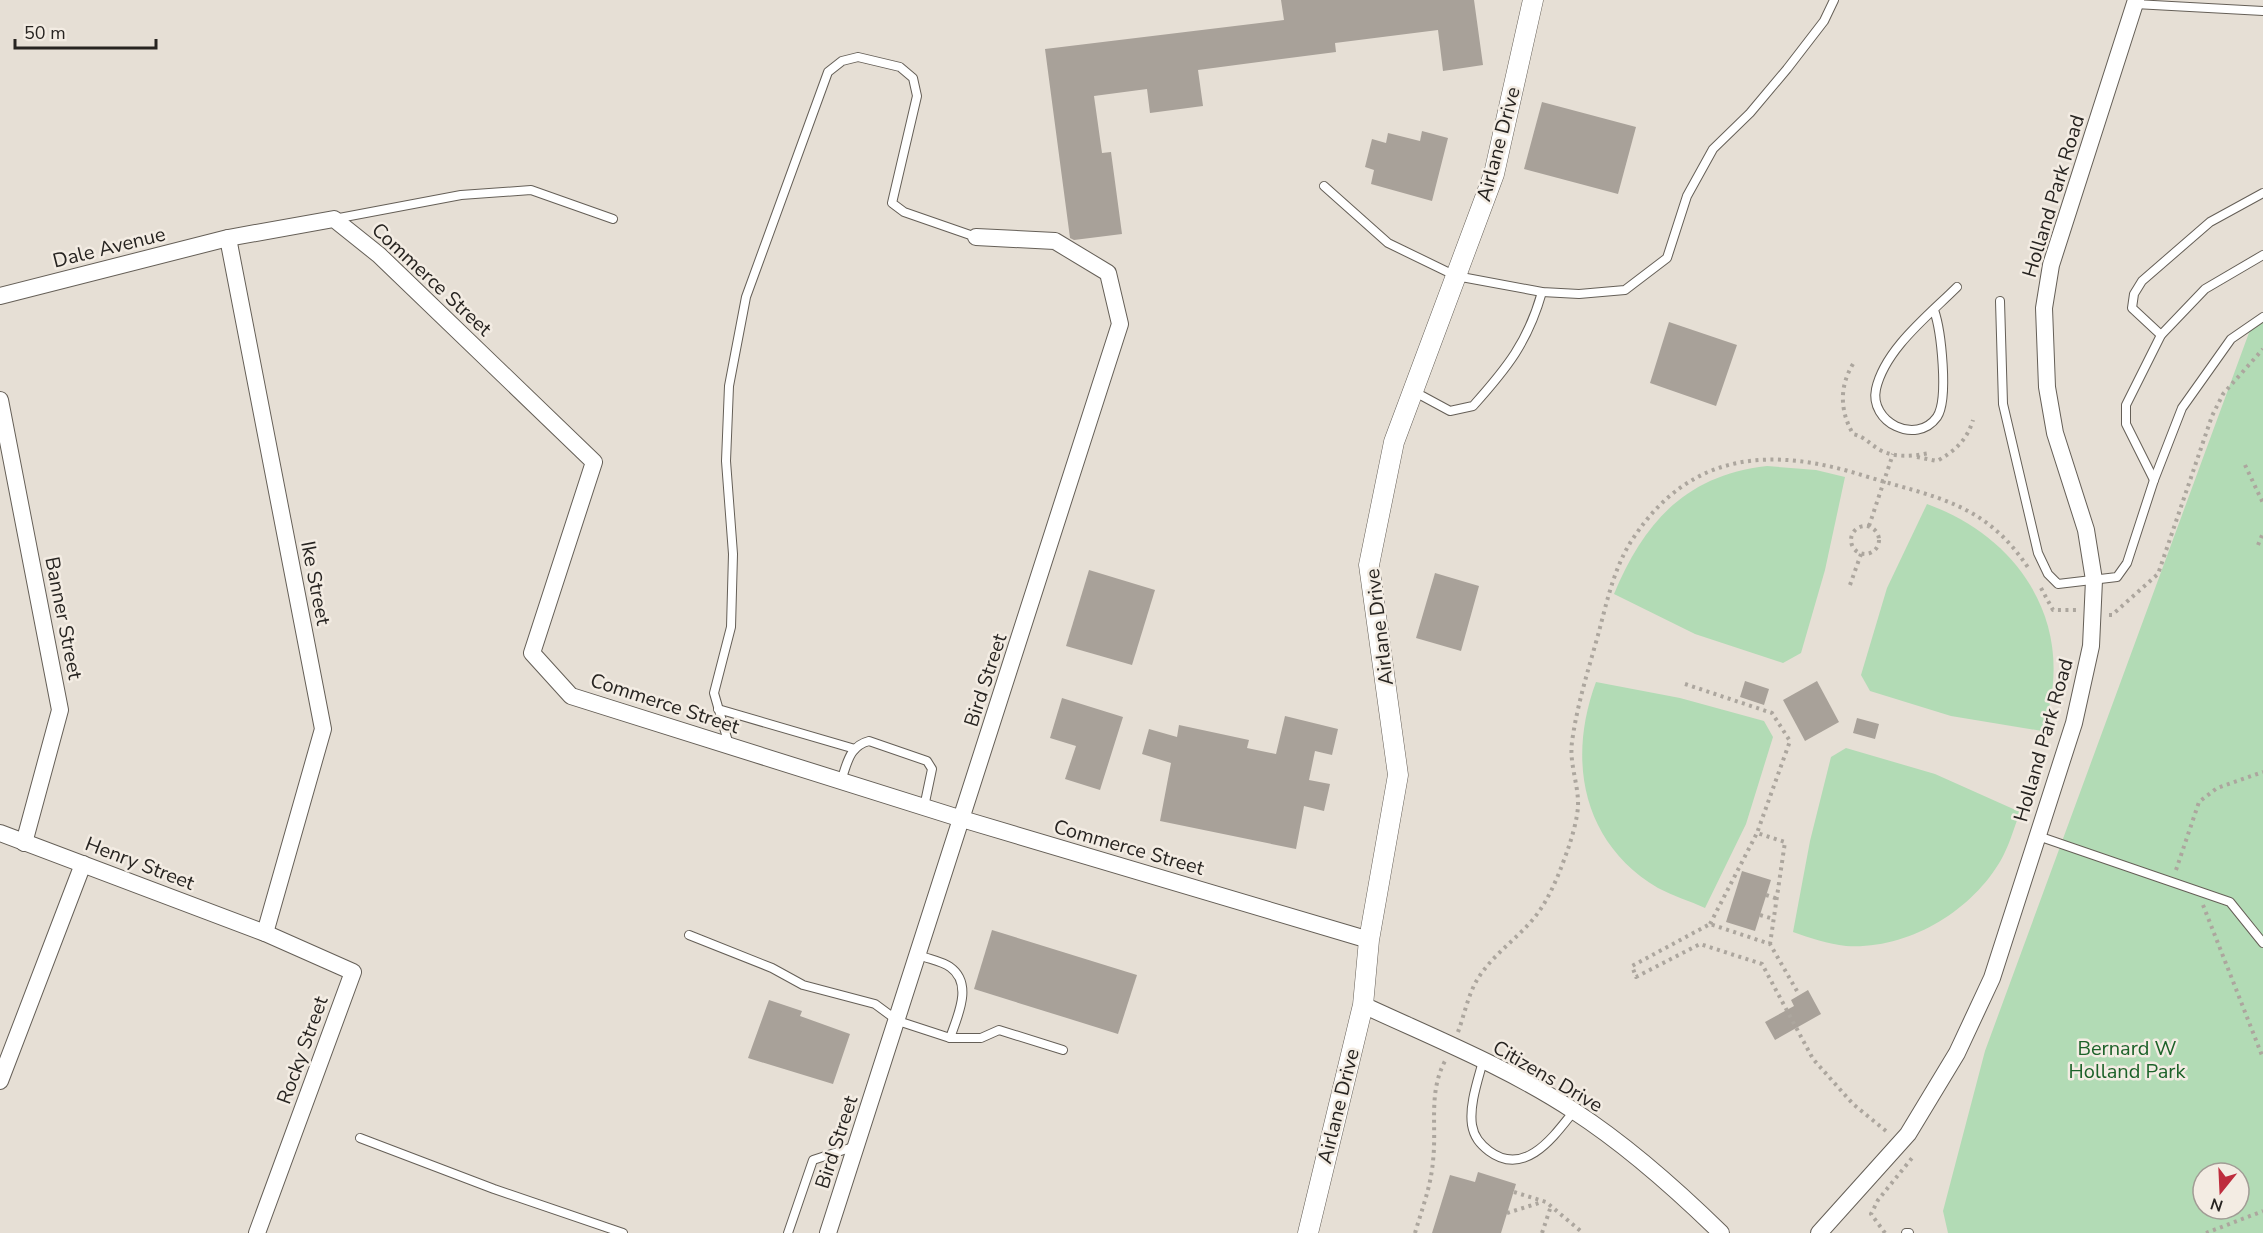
<svg xmlns="http://www.w3.org/2000/svg" width="2263" height="1233" font-family="'Nunito Sans',sans-serif">
	<style>
		.green { fill: #b2dbb5; fill-rule: evenodd }
		.building { fill: #a8a199 }
		.lines { fill: none; stroke-linecap: round; stroke-linejoin: round }
		.service-casing { stroke: #655f57; stroke-width: 10 }
		.minor-casing { stroke: #655f57; stroke-width: 18 }
		.tertiary-casing { stroke: #655f57; stroke-width: 21 }
		.path { stroke: #aca69e; stroke-width: 4; stroke-dasharray: 3 4.5; stroke-linecap: butt }
		.service { stroke: #fff; stroke-width: 8 }
		.minor { stroke: #fff; stroke-width: 16 }
		.tertiary { stroke: #fff; stroke-width: 20 }
		.labels { text-anchor: middle; stroke-width: 5; stroke-linejoin: round; paint-order: stroke }
		.street-label { font-size: 20px; fill: #272421; stroke: #f3ece3 }
		.park-label { font-size: 20px; fill: #1c6229; stroke: #f3ece3 }
	</style>
	<rect width="100%" height="100%" fill="#e6dfd5"/>
	<!-- green -->
	<g class="green">
		<path d="M2263,322V1233H1948L1943,1211L1985,1051L2250,330ZM2203,1173H2239V1209H2203Z"/>
		<path d="M1767,466L1816,470L1845,477L1825,570L1801,653L1783,663L1695,634L1614,594C1644,522 1686,475 1767,466Z"/>
		<path d="M1927,504C2024,539 2079,631 2042,731L1951,716L1870,691L1861,675L1887,588Z"/>
		<path d="M1596,682L1680,698L1764,721L1773,737L1746,824L1705,908C1690,901 1673,896 1658,888C1582,843 1567,760 1596,682Z"/>
		<path d="M1846,748L1935,774L2020,812C2014,828 2009,846 2001,860C1971,912 1907,950 1846,946C1828,944 1810,938 1793,932L1810,841L1831,757Z"/>
	</g>
	<!-- building -->
	<g class="building">
		<polygon points="1281,0 1474,0 1483,65 1443,71 1438,30 1335,43 1336,52 1198,70 1203,106 1150,113 1147,89 1094,96 1102,153 1111,152 1122,234 1074,240 1070,238 1045,49 1284,20"/>
		<polygon points="1542,102 1636,127 1618,194 1524,169"/>
		<polygon points="1422,131 1448,138 1432,201 1371,184 1374,170 1365,167 1372,139 1386,143 1388,133 1420,141"/>
		<polygon points="1669,322 1737,345 1716,406 1650,383"/>
		<polygon points="1089,570 1155,590 1132,665 1066,646"/>
		<polygon points="1435,573 1479,586 1461,651 1416,638"/>
		<polygon points="1745,681 1769,689 1764,705 1740,697"/>
		<polygon points="1817,681 1839,722 1805,741 1783,700"/>
		<polygon points="1062,698 1123,717 1100,790 1065,779 1076,746 1050,738"/>
		<polygon points="1285,716 1338,729 1332,755 1315,751 1309,780 1330,784 1324,811 1304,806 1296,849 1160,821 1171,763 1142,754 1149,729 1177,737 1179,725 1249,740 1247,748 1276,754"/>
		<polygon points="1857,718 1879,724 1875,739 1853,733"/>
		<polygon points="1742,871 1771,880 1755,931 1726,922"/>
		<polygon points="992,930 1137,975 1118,1034 974,989"/>
		<polygon points="1808,990 1821,1014 1775,1040 1765,1022 1794,1006 1791,1000"/>
		<polygon points="769,1000 802,1011 800,1016 850,1034 833,1084 748,1058"/>
		<polygon points="1478,1172 1516,1184 1501,1233 1432,1233 1450,1175 1475,1182"/>
	</g>
	<g class="lines">
		<!-- service casing -->
		<g class="service-casing">
			<g id="service">
				<polyline points="2135,4 2263,11"/>
				<polyline points="1324,186 1388,243 1456,276 1542,292 1579,294 1625,290 1667,258 1687,196 1713,149 1750,113 1787,69 1824,21 1834,0"/>
				<polyline points="334,219 461,195 531,190 613,219"/>
				<polyline points="2000,301 2003,404 2038,553 2048,574 2058,584 2117,577 2127,563 2154,480 2182,408 2231,339 2263,317"/>
				<path d="M1934,310C1941,330 1949,399 1937,417C1916,446 1869,422 1876,389C1885,349 1929,315 1957,287"/>
				<polyline points="2161,335 2132,308 2134,294 2142,281 2210,222 2263,193"/>
				<path d="M1413,391L1450,411L1473,406C1507,368 1528,342 1542,292"/>
				<polyline points="2154,480 2126,424 2126,405 2161,335 2205,289 2263,255"/>
				<polyline points="718,709 855,749"/>
				<polyline points="729,745 714,693 731,627 733,554 726,461 729,386 746,297 828,72 842,61 858,57 900,67 913,78 917,96 892,203 904,212 976,237"/>
				<path d="M841,781C847,764 849,746 869,741L927,761L932,769L924,807"/>
				<polyline points="2038,836 2230,902 2263,943"/>
				<polyline points="689,935 772,968 803,985 875,1004 898,1021 950,1038 981,1038 999,1030 1063,1050"/>
				<path d="M919,955C928,959 942,961 950,967C974,984 957,1017 950,1038"/>
				<path d="M1483,1061C1478,1080 1469,1105 1472,1125C1474,1137 1480,1144 1489,1151C1525,1178 1554,1136 1574,1111"/>
				<polyline points="360,1138 494,1189 623,1233"/>
				<polyline points="788,1233 813,1160 856,1146"/>
				<polyline points="1906,1233 1909,1233"/>
			</g>
		</g>
		<!-- minor casing -->
		<g class="minor-casing">
			<g id="minor">
				<polyline points="228,238 323,729 265,933"/>
				<polyline points="0,296 228,238 334,219 379,255 594,462 532,653 571,696 962,819 1369,940"/>
				<polyline points="0,400 60,710 24,843"/>
				<polyline points="0,833 265,933 353,972 257,1233"/>
				<path d="M1363,1005C1434,1038 1509,1068 1574,1111C1628,1146 1676,1189 1721,1233"/>
				<polyline points="0,1081 83,864"/>
				<polyline points="828,1233 1120,324 1108,273 1055,241 976,237"/>
				<polyline points="1819,1233 1908,1134 1957,1053 1992,978 2074,723 2091,646 2094,580 2086,530 2055,433 2047,387 2044,308 2051,265 2136,0"/>
			</g>
		</g>
		<!-- tertiary casing -->
		<g class="tertiary-casing">
			<polyline id="tertiary" points="1308,1233 1363,1005 1369,940 1398,775 1369,565 1394,442 1494,174 1533,0"/>
		</g>
		<!-- path -->
		<g class="path">
			<path d="M1853,364C1839,387 1840,411 1853,434C1866,437 1870,445 1882,451C1897,458 1914,456 1930,453"/>
			<path d="M1917,457L1937,461C1955,451 1967,440 1973,420"/>
			<polyline points="2245,465 2263,503"/>
			<circle cx="1865" cy="540" r="14"/>
			<polyline points="1869,526 1893,454"/>
			<polyline points="2258,545 2263,533"/>
			<polyline points="1850,585 1861,554"/>
			<polyline points="2041,588 2053,610 2078,610"/>
			<polyline points="2109,615 2112,615 2158,574 2212,416 2223,394 2263,349"/>
			<polyline points="1685,684 1772,713 1790,741 1757,833"/>
			<polyline points="2176,870 2199,802 2217,788 2263,772"/>
			<polyline points="1766,895 1778,899"/>
			<polyline points="2203,905 2263,1058"/>
			<polyline points="1760,915 1774,919"/>
			<polyline points="1710,924 1757,833 1785,842 1770,944"/>
			<polyline points="1797,991 1770,944 1710,924 1632,966 1636,977 1700,944 1762,964 1813,1059 1853,1104 1886,1131"/>
			<path d="M1458,1032C1464,1016 1468,995 1477,980C1492,955 1516,940 1534,918C1550,899 1561,869 1569,846C1573,834 1577,819 1578,807C1579,785 1569,764 1572,742C1577,705 1588,671 1598,635C1607,602 1614,566 1634,537C1692,450 1774,447 1865,476C1936,498 1985,502 2029,569"/>
			<polyline points="1514,1192 1546,1202 1583,1233"/>
			<polyline points="1507,1213 1542,1202"/>
			<path d="M1415,1233C1422,1209 1431,1186 1433,1161C1437,1126 1428,1093 1445,1061"/>
			<polyline points="1542,1233 1551,1206"/>
			<polyline points="1885,1233 1871,1214 1878,1200 1912,1158"/>
			<polyline points="2206,1233 2263,1211"/>
		</g>
		<!-- service -->
		<use href="#service" class="service"/>
		<!-- minor -->
		<use href="#minor" class="minor"/>
		<!-- tertiary -->
		<use href="#tertiary" class="tertiary"/>
	</g>
	<g class="labels">
		<!-- street labels -->
		<g class="street-label">
			<text transform="translate(1498 144) rotate(-75)" y="7">Airlane Drive</text>
			<text transform="translate(2053 196) rotate(-73)" y="7">Holland Park Road</text>
			<text transform="translate(109 247) rotate(-14)" y="7">Dale Avenue</text>
			<text transform="translate(432 279) rotate(43)" y="7">Commerce Street</text>
			<text transform="translate(316 583) rotate(79)" y="7">Ike Street</text>
			<text transform="translate(64 618) rotate(79)" y="7">Banner Street</text>
			<text transform="translate(1379 627) rotate(-97)" y="7">Airlane Drive</text>
			<text transform="translate(985 680) rotate(-72)" y="7">Bird Street</text>
			<text transform="translate(665 703) rotate(18)" y="7">Commerce Street</text>
			<text transform="translate(2043 740) rotate(-74)" y="7">Holland Park Road</text>
			<text transform="translate(1129 847) rotate(16)" y="7">Commerce Street</text>
			<text transform="translate(140 863) rotate(21)" y="7">Henry Street</text>
			<text transform="translate(302 1050) rotate(-70)" y="7">Rocky Street</text>
			<text transform="translate(1548 1076) rotate(30)" y="7">Citizens Drive</text>
			<text transform="translate(1338 1106) rotate(-76)" y="7">Airlane Drive</text>
			<text transform="translate(836 1142) rotate(-72)" y="7">Bird Street</text>
		</g>
		<!-- park labels -->
		<g class="park-label">
			<text x="2127" y="1055">Bernard W<tspan x="2127" dy="23">Holland Park</tspan></text>
		</g>
	</g>
	<!-- north arrow -->
	<g transform="translate(2221 1191) rotate(198)"><circle r="28" fill="#f3ece3" stroke="#a19c95" stroke-width="1.5"/>
	<path d="M0-4.5L10 22L0 15L-10 22Z" fill="#be2d3d"/>
	<text y="-9" font-size="16" font-weight="bold" text-anchor="middle" fill="#272421">N</text>
	</g>
	<!-- scale -->
	<path d="M15 39v9h141v-9" fill="none" stroke="#272421" stroke-width="3"/>
	<text x="24" y="39" font-size="18" fill="#272421" stroke="#f3ece3" stroke-width="4.5" paint-order="stroke">50 m</text>
</svg>
